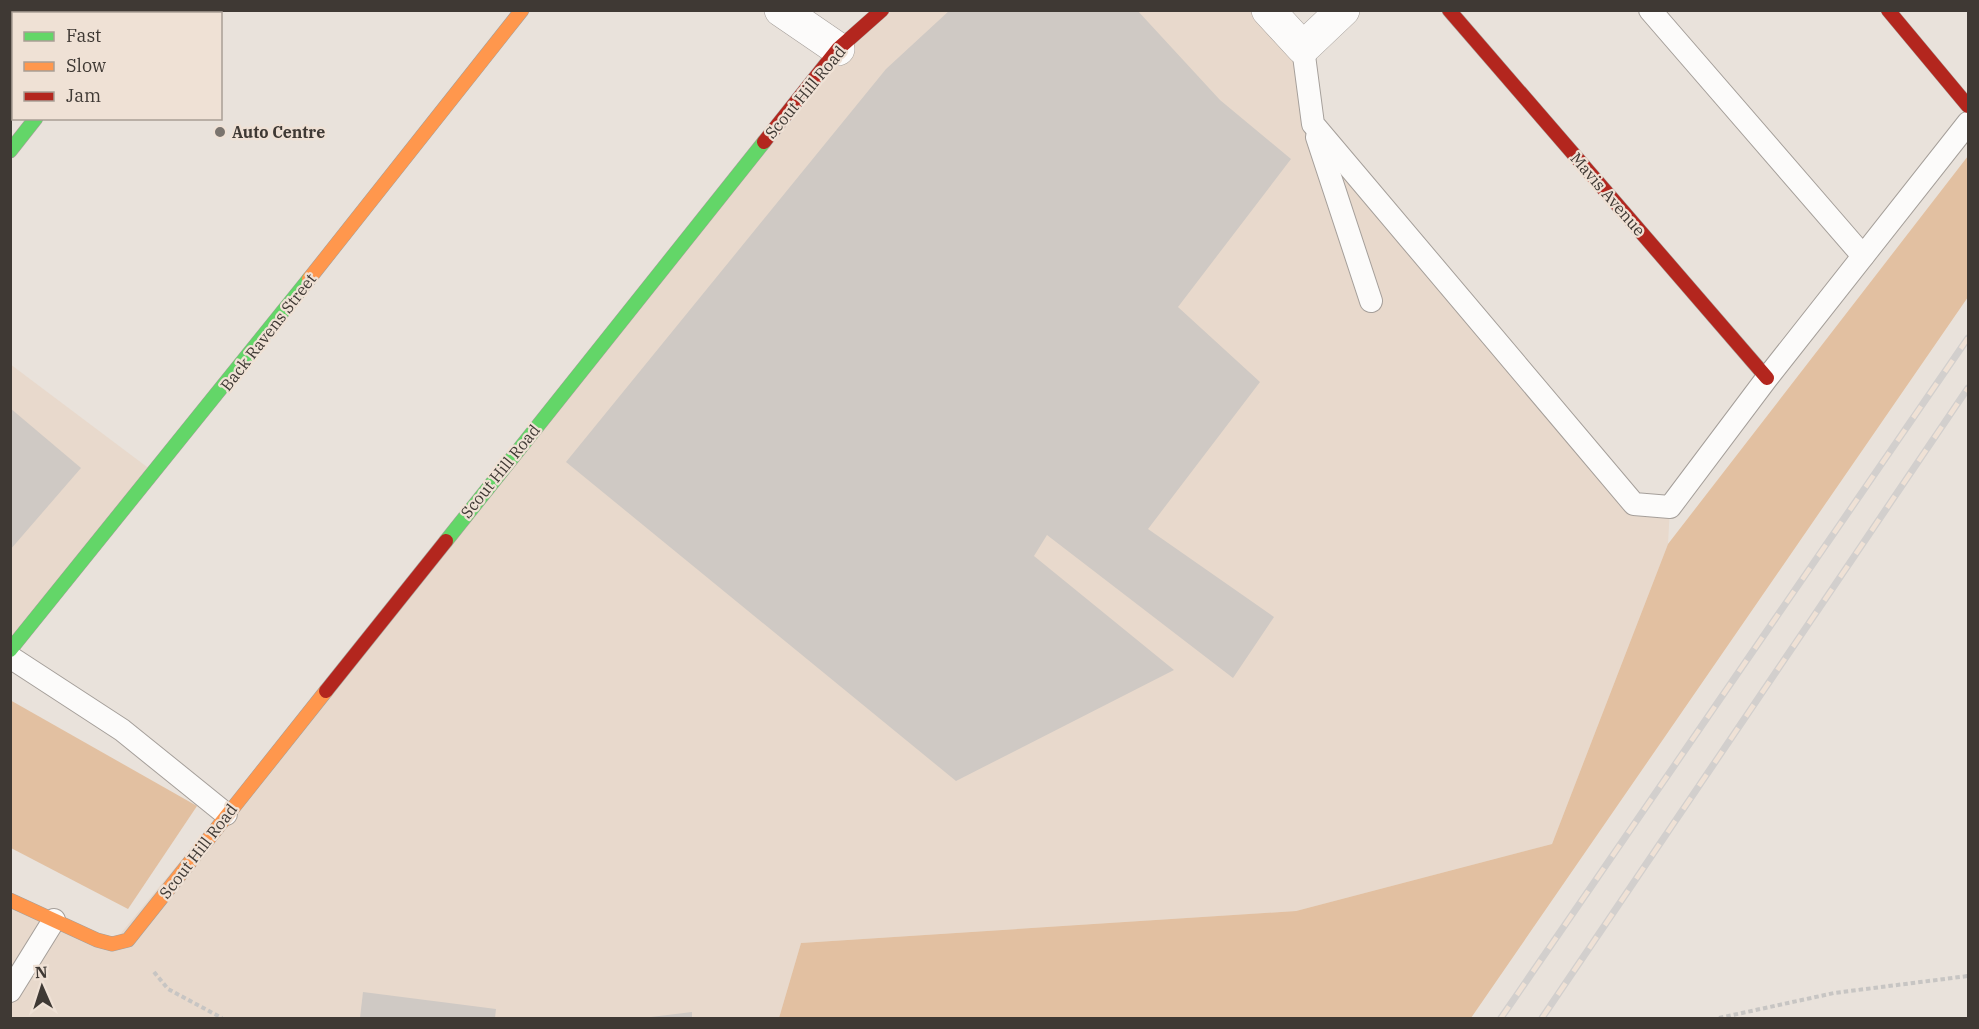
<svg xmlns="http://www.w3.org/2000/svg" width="1979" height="1029" font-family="'IBM Plex Serif',serif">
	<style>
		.built { fill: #e8d9cc }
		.green { fill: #e2c0a1 }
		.building { fill: #cfc9c4 }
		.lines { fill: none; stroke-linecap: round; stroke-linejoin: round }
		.lane-casing { stroke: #a59f9a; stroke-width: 24 }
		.street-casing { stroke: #a59f9a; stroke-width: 34 }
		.fast-casing { stroke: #a59f9a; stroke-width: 15 }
		.slow-casing { stroke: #a59f9a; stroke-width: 15 }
		.jam-casing { stroke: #a59f9a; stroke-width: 15 }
		.path { stroke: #c7c5c3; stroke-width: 4; stroke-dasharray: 4.5 3; stroke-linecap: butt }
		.lane { stroke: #fcfbfa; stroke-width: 22 }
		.street { stroke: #fcfbfa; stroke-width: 33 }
		.fast { stroke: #63d668; stroke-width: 14 }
		.slow { stroke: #ff974d; stroke-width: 14 }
		.jam { stroke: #b3261e; stroke-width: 14 }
		.rail-casing { stroke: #d2cfcd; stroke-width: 7 }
		.rail { stroke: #efe1d5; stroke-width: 4.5; stroke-dasharray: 14; stroke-linecap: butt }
		.poi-dot { fill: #7a746e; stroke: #efe1d5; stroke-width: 2 }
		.labels { text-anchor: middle; stroke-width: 4.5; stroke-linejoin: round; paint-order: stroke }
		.street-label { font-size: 16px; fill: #3f3934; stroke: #efe1d5 }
		.poi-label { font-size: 16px; font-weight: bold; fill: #3f3934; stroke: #efe1d5; text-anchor: start }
	</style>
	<rect width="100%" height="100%" fill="#e9e2db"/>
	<!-- built -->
	<g class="built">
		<polygon points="882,11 1268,11 1303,48 1313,124 1634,504 1670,507 1668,544 1552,844 1296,911 801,943 779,1018 11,1018 10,898 112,944"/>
		<polygon points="10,364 155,473 10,650"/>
	</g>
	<!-- green -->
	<g class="green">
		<polygon points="1968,156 1968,297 1471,1018 779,1018 801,943 1296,911 1552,844 1668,544"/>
		<polygon points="10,700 197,806 128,909 11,848"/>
	</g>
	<!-- building -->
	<g class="building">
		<polygon points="950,10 1137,10 1220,100 1291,159 1178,307 1260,382 1148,529 1274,617 1233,678 1047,535 1034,556 1174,670 956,781 566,462 886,69"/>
		<polygon points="10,408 81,468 10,550"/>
		<polygon points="363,992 496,1009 495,1018 360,1018"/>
		<polygon points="692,1012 692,1018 651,1018 651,1017"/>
	</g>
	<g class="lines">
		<!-- lane casing -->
		<g class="lane-casing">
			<g id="lane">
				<polyline points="1650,10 1863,256"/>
				<polyline points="1303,48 1313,124 1634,504 1670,507 1767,378 1968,123"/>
				<polyline points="1317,137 1371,301"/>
				<polyline points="10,657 122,730 226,814"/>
				<polyline points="10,991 54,920"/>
			</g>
		</g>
		<!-- street casing -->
		<g class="street-casing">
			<g id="street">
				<polyline points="781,10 838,49"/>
				<polyline points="1268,10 1303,48 1343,10"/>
				<polyline points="10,80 14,81"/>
			</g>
		</g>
		<!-- fast casing -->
		<g class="fast-casing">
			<g id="fast">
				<polyline points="119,14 121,10"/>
				<polyline points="10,151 36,118"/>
				<polyline points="446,541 764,142"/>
				<polyline points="10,650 309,279"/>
			</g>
		</g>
		<!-- slow casing -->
		<g class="slow-casing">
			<g id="slow">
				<polyline points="309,279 522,10"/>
				<polyline points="10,900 97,940 112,944 128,940 326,691"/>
			</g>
		</g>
		<!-- jam casing -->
		<g class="jam-casing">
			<g id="jam">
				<polyline points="1449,10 1767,378"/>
				<polyline points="1888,10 1968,106"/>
				<polyline points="764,142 838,49 882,10"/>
				<polyline points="326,691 446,541"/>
			</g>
		</g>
		<!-- path -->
		<g class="path">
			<polyline points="154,972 168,989 222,1018"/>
			<polyline points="1719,1018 1834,993 1968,976"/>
		</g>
		<!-- lane -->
		<use href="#lane" class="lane"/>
		<!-- street -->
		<use href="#street" class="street"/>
		<!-- fast -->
		<use href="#fast" class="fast"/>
		<!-- slow -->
		<use href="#slow" class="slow"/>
		<!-- jam -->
		<use href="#jam" class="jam"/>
		<!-- rail casing -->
		<g class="rail-casing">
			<g id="rail">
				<polyline points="1501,1018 1968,338"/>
				<polyline points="1542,1018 1968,388"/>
			</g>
		</g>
		<!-- rail -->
		<use href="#rail" class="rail"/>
	</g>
	<!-- markers -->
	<circle class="poi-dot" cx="220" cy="132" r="6"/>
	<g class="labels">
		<!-- street labels -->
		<g class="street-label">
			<text transform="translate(805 92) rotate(-50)" y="6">Scout Hill Road</text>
			<text transform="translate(1608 194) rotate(49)" y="6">Mavis Avenue</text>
			<text transform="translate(268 332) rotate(-52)" y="6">Back Ravens Street</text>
			<text transform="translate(500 471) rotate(-51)" y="6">Scout Hill Road</text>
			<text transform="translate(198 851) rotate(-52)" y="6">Scout Hill Road</text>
		</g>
		<!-- poi labels -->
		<g class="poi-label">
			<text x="232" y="138">Auto Centre</text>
		</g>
	</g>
	<!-- border -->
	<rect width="1979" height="1029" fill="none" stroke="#3f3934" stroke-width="24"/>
	<!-- legend -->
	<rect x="12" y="12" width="210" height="108" fill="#efe1d5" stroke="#a99e95" stroke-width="1.5"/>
	<rect x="24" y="32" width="30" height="9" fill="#63d668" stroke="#a99e95" stroke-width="1.5"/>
	<text x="66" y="42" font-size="18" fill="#3f3934">Fast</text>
	<rect x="24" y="62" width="30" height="9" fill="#ff974d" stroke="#a99e95" stroke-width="1.5"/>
	<text x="66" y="72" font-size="18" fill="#3f3934">Slow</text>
	<rect x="24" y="92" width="30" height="9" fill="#b3261e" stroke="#a99e95" stroke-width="1.5"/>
	<text x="66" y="102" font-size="18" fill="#3f3934">Jam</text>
	<!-- north arrow -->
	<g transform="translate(42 987) rotate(357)" stroke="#efe1d5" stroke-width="4.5" paint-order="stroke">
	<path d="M0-4.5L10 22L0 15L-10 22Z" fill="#3f3934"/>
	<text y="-9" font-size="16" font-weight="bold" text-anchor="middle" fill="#3f3934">N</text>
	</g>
</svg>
